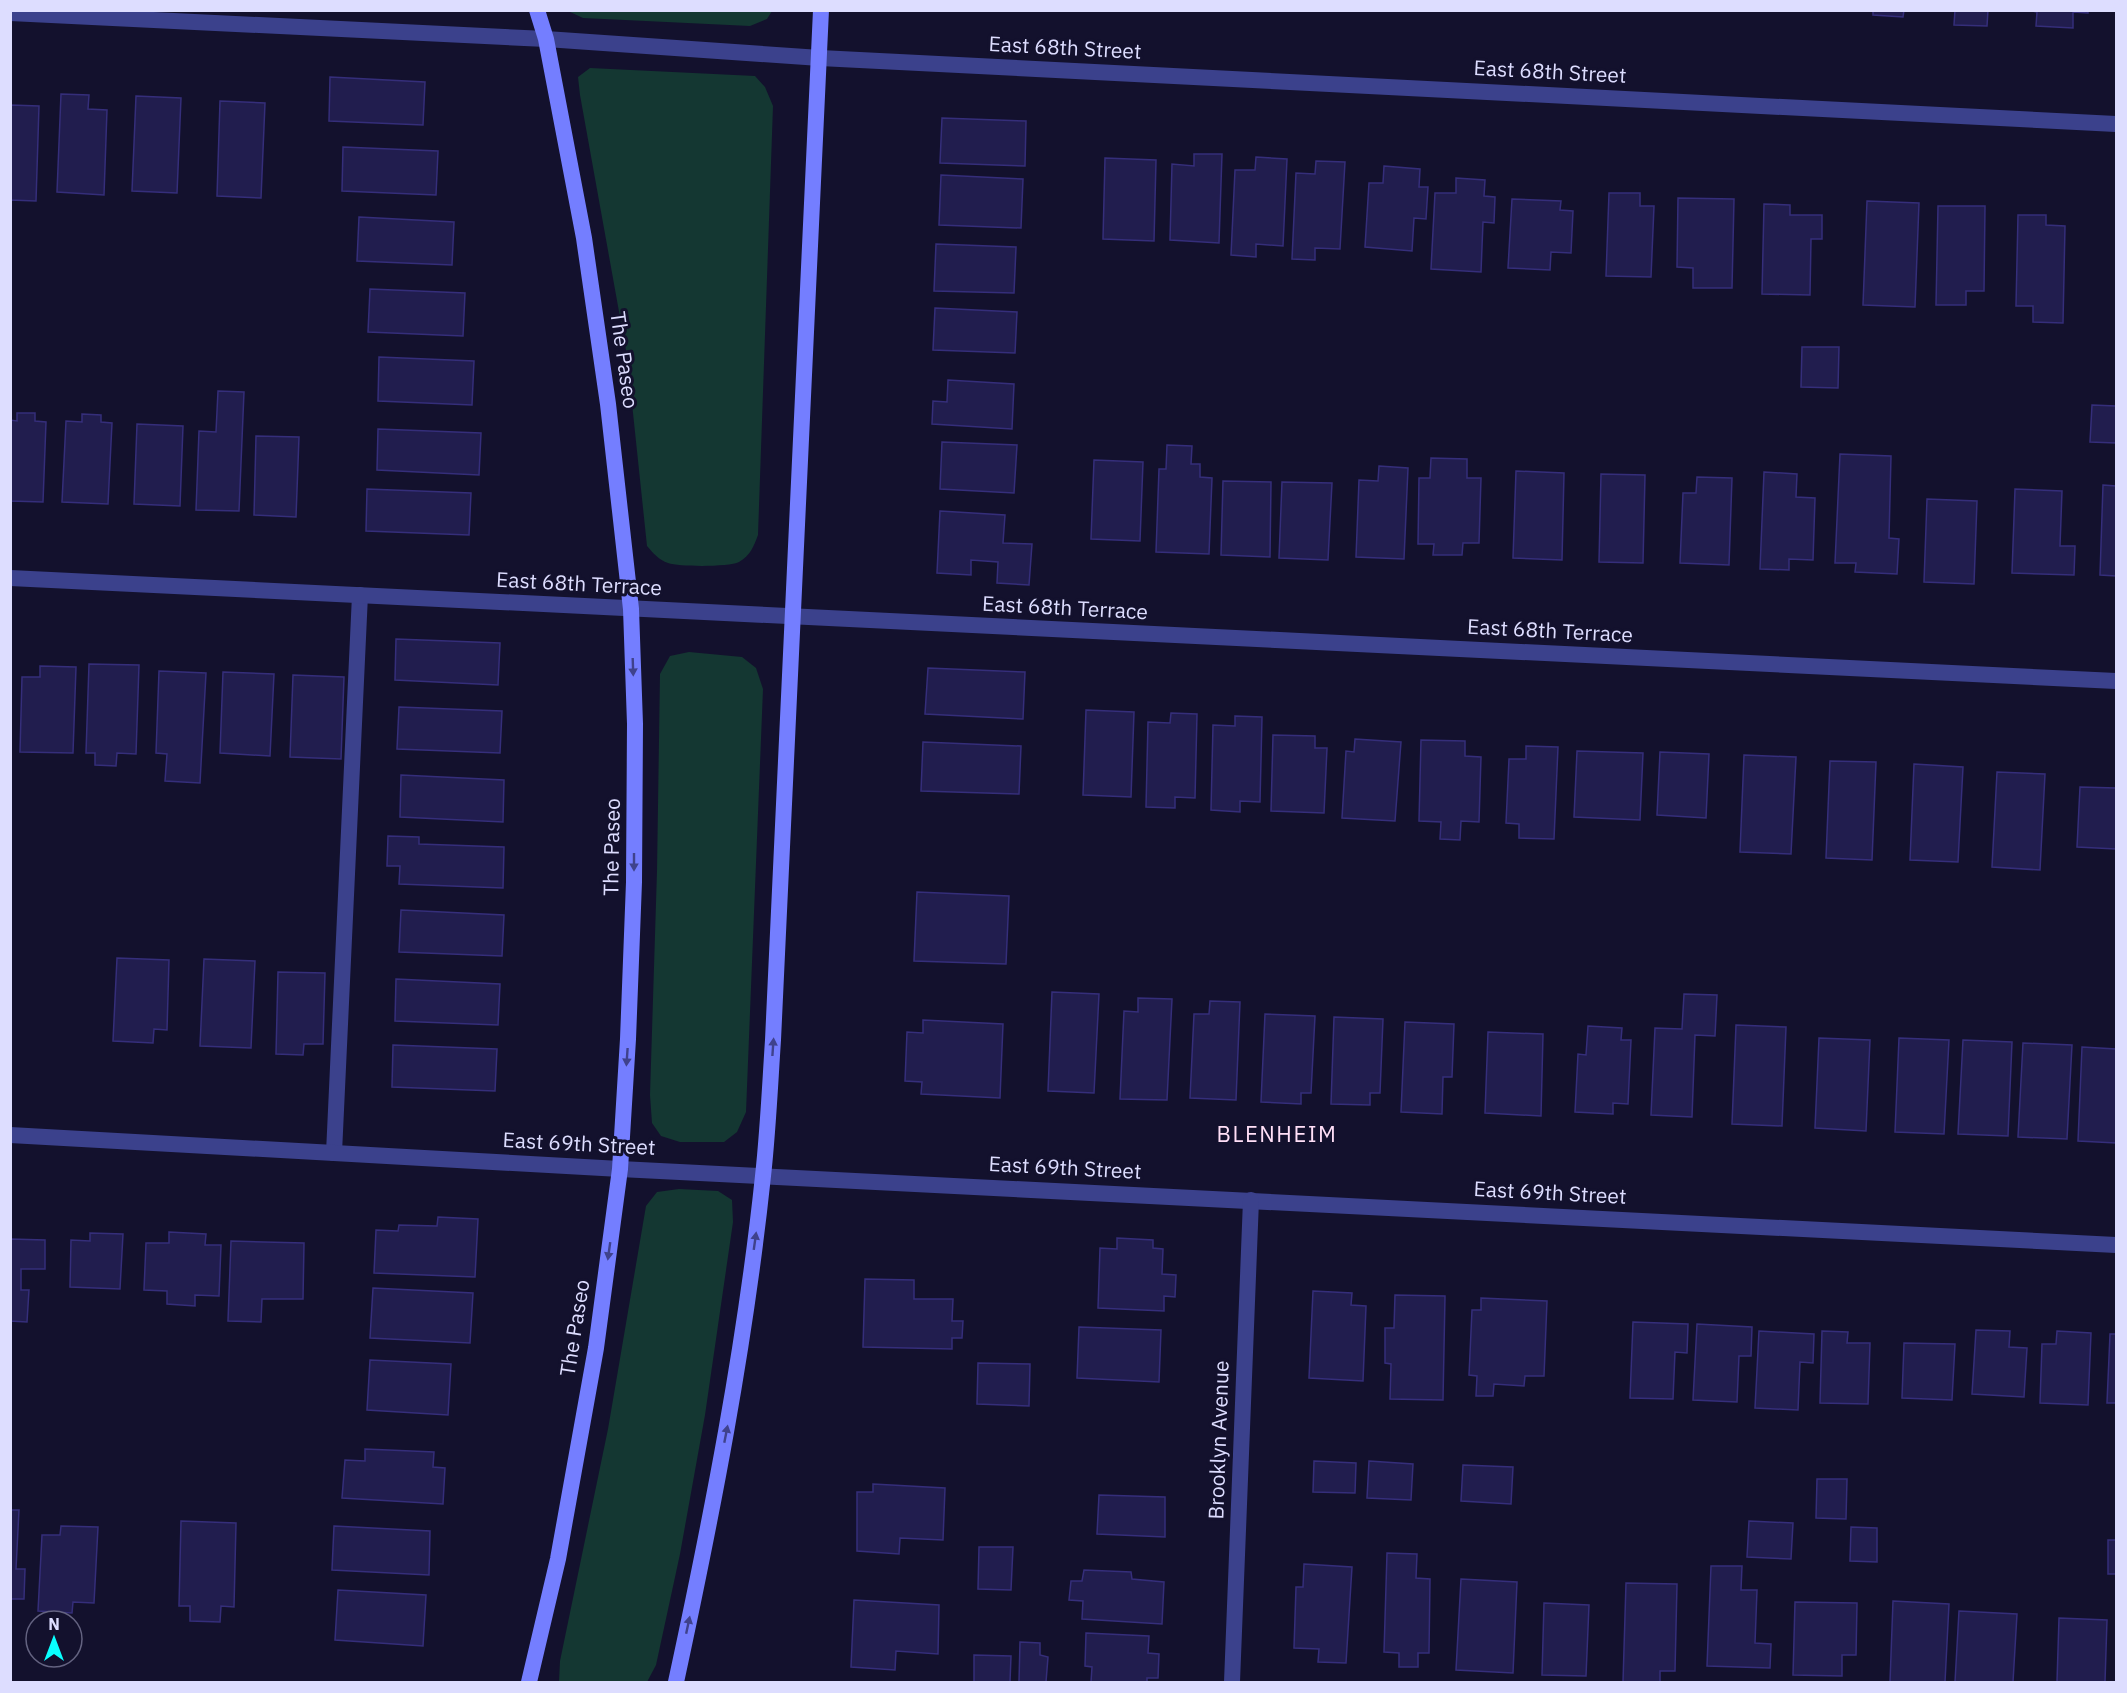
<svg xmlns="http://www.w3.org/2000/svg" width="2127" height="1693" font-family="'IBM Plex Sans',sans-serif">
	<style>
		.green { fill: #143732 }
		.building { fill: #211d4e; stroke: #352e7a; stroke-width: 1.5 }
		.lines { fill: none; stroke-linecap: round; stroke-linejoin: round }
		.service { stroke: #3b418c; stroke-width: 16 }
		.minor { stroke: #3b418c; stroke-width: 16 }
		.secondary { stroke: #747eff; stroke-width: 16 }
		.oneway { fill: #3f428c }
		.labels { text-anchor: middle; stroke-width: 6; stroke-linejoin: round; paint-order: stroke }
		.street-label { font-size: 21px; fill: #ddf; stroke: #13112d }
		.neighbourhood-label { font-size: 22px; letter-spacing: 1.5px; fill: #ffdff7; stroke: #13112d }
	</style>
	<rect width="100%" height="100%" fill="#13112d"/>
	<!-- green -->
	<g class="green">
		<polygon points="568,11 772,11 767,19 750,26 583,18"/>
		<path d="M590,68L755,76L765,87L773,106L758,535C754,546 750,556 739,562C729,567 680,567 668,563C659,560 653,553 647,546L627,356L580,95L578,77Z"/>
		<polygon points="689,652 742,657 756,668 763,689 746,1112 737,1132 724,1142 680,1142 661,1136 652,1123 650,1095 657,871 660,674 670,656"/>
		<polygon points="679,1189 718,1191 732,1200 733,1222 705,1415 680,1554 656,1665 647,1682 559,1682 560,1661 608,1429 646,1206 657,1192"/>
	</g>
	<!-- building -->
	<g class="building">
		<polygon points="1873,10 1904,10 1903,17 1873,15"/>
		<polygon points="1955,10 1988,10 1987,26 1954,25"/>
		<polygon points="2027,10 2088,10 2088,13 2073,12 2073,28 2036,26 2037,12"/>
		<polygon points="330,77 425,82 423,125 329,121"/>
		<polygon points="61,94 89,95 88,109 107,110 104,195 57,192"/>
		<polygon points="136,96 181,98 177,193 132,191"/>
		<polygon points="220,101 265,103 261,198 217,196"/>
		<polygon points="10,105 39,106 36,201 10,200"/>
		<polygon points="942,118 1026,121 1025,166 940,163"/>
		<polygon points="343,147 438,151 436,195 342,191"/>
		<polygon points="1194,154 1222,154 1219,243 1170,240 1172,164 1194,166"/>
		<polygon points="1256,157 1287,159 1283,246 1256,244 1256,257 1231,255 1235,170 1255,170"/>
		<polygon points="1105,158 1156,160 1154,241 1103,239"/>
		<polygon points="1316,161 1345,162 1340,249 1315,248 1315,260 1292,259 1296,173 1315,174"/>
		<polygon points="1384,166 1420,169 1419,187 1428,187 1426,219 1414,218 1412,251 1365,247 1369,183 1383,183"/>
		<polygon points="941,175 1023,179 1021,228 939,225"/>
		<polygon points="1456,178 1485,180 1484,196 1495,197 1494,223 1483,222 1481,272 1431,269 1435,193 1456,193"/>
		<polygon points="1609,193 1640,193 1640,206 1654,206 1651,277 1606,276"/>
		<polygon points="1678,198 1734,199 1732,288 1693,288 1693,268 1677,267"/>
		<polygon points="1512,199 1561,201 1560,210 1573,211 1571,253 1551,252 1550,270 1508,268"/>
		<polygon points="1867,201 1919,203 1915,307 1863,305"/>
		<polygon points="1764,204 1790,205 1790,215 1822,215 1822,239 1811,239 1810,295 1762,294"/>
		<polygon points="1938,206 1985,206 1984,291 1966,291 1966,305 1936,305"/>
		<polygon points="2018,215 2046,215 2046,225 2065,226 2063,323 2033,322 2033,306 2016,306"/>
		<polygon points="359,217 454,222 452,265 357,261"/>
		<polygon points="936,244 1016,247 1014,293 934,291"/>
		<polygon points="370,289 465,293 463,336 368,332"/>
		<polygon points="935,308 1017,312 1015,353 933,350"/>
		<polygon points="1802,347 1839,347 1838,388 1801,387"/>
		<polygon points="379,357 474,361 472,405 378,401"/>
		<polygon points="948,380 1014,384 1012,429 932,424 933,401 947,402"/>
		<polygon points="218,391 244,392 239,511 196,510 199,431 216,432"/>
		<polygon points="2092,405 2116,406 2116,443 2090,442"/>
		<polygon points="17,413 35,413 35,421 46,422 43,502 10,501 10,420 17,421"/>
		<polygon points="82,414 101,415 101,422 112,423 108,504 62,502 66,421 82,422"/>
		<polygon points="137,424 183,426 180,506 134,504"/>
		<polygon points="378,429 481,433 479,475 377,470"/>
		<polygon points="256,436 299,437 296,517 254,515"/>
		<polygon points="942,442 1017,445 1014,493 940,489"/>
		<polygon points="1167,445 1192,446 1191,464 1200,464 1200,477 1212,478 1209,554 1156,552 1159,469 1166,469"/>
		<polygon points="1840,454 1891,456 1889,538 1899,539 1897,574 1855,572 1856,563 1835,563"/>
		<polygon points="1431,458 1467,459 1467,478 1481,478 1479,543 1463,543 1462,555 1433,555 1434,544 1418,544 1419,478 1430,478"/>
		<polygon points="1094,460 1143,462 1140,541 1091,539"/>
		<polygon points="1379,466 1408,468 1404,559 1356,557 1359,480 1378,481"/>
		<polygon points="1516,471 1564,473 1562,560 1513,558"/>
		<polygon points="1764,472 1797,474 1796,497 1815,498 1813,560 1789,559 1789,570 1760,569"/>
		<polygon points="1601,474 1645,475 1643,563 1599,562"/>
		<polygon points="1697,477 1732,478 1729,565 1680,563 1683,493 1696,493"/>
		<polygon points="1223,481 1271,482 1270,557 1221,555"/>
		<polygon points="1282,482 1332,483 1328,560 1279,558"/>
		<polygon points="2103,485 2116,486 2116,576 2100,575"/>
		<polygon points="367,489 471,493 469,535 366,531"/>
		<polygon points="2015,489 2062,491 2060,546 2075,546 2074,575 2012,573"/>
		<polygon points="1927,499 1977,501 1974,584 1924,582"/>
		<polygon points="940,511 1005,515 1003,543 1032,544 1029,585 997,583 998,562 971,560 971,575 937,573"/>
		<polygon points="396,639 500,643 498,685 395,680"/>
		<polygon points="89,664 139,665 136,754 117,753 116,766 95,765 95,753 86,753"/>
		<polygon points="40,666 76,667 73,753 20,752 22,677 40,677"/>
		<polygon points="928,668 1025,672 1023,719 925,714"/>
		<polygon points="159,671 206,673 200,783 165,781 167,754 156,753"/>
		<polygon points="223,672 274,674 270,756 220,753"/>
		<polygon points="293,675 344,677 341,759 290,757"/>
		<polygon points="399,707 502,711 500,753 397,749"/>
		<polygon points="1086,710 1134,712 1131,797 1083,795"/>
		<polygon points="1171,713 1197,714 1195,798 1175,797 1175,808 1146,807 1148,722 1170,723"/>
		<polygon points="1235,716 1262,717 1260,802 1240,801 1240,812 1211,810 1213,725 1235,726"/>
		<polygon points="1273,735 1315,736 1315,748 1327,748 1324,813 1271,811"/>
		<polygon points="1355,739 1401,742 1395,821 1342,818 1346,751 1354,752"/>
		<polygon points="1421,740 1465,741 1465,756 1481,757 1479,822 1461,821 1460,840 1440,839 1441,822 1419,821"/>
		<polygon points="923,742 1021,746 1019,794 921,791"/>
		<polygon points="1526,746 1558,747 1554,839 1519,838 1519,824 1506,823 1509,759 1526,759"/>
		<polygon points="1577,751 1643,753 1640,820 1574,817"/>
		<polygon points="1660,752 1709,754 1706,818 1657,815"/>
		<polygon points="1744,755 1796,757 1791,854 1740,852"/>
		<polygon points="1830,761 1876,762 1872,860 1826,858"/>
		<polygon points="1914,764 1963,767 1958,862 1910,860"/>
		<polygon points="1997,772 2045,774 2040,870 1992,867"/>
		<polygon points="401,775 504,780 503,822 400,817"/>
		<polygon points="2080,787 2116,788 2116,849 2077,847"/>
		<polygon points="388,836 419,837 419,844 504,847 503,888 399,884 400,866 387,866"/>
		<polygon points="917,892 1009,896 1006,964 914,961"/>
		<polygon points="401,910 504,915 502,956 399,952"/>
		<polygon points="117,958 169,960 167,1030 154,1029 153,1043 113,1041"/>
		<polygon points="204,959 255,961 251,1048 200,1046"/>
		<polygon points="278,972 325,973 323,1044 304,1044 303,1055 276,1054"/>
		<polygon points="396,979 500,984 498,1025 395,1021"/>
		<polygon points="1052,992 1099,994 1094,1093 1048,1091"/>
		<polygon points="1684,994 1717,995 1715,1036 1695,1035 1692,1117 1651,1115 1655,1028 1682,1029"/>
		<polygon points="1138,998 1172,999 1167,1100 1120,1099 1124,1011 1138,1012"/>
		<polygon points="1210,1001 1240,1002 1236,1100 1190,1098 1194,1014 1209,1014"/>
		<polygon points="1265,1014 1315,1016 1311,1093 1301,1093 1301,1104 1261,1102"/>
		<polygon points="1334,1017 1383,1019 1380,1093 1370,1093 1370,1105 1331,1104"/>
		<polygon points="923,1020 1003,1024 1000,1098 921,1094 922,1082 905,1081 907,1032 923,1033"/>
		<polygon points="1405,1022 1454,1024 1452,1077 1443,1077 1442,1114 1401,1112"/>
		<polygon points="1736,1025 1786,1027 1782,1126 1732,1124"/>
		<polygon points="1588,1026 1622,1028 1621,1040 1631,1040 1628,1104 1613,1103 1613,1114 1575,1112 1578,1054 1586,1055"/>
		<polygon points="1488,1032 1543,1034 1541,1116 1485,1113"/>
		<polygon points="1819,1038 1870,1040 1866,1131 1815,1128"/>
		<polygon points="1899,1038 1949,1040 1944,1134 1895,1132"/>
		<polygon points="1963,1040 2012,1042 2008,1136 1958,1134"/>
		<polygon points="2023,1043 2072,1045 2067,1139 2018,1137"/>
		<polygon points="393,1045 497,1049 495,1091 392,1087"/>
		<polygon points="2082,1047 2116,1049 2116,1143 2078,1141"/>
		<polygon points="438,1217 478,1219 475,1277 374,1273 376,1230 398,1231 399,1225 437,1226"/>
		<polygon points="169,1232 206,1234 205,1245 221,1245 219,1296 195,1295 195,1306 167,1304 167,1291 144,1290 146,1243 169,1243"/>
		<polygon points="90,1233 123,1234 120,1289 70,1287 71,1240 90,1241"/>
		<polygon points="1117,1238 1153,1240 1153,1248 1163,1249 1162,1274 1176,1275 1175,1297 1164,1296 1164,1311 1098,1308 1100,1248 1117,1249"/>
		<polygon points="10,1239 45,1240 45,1269 21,1269 21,1290 29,1290 27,1322 10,1321"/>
		<polygon points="231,1241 304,1243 303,1299 262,1299 261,1322 228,1321"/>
		<polygon points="865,1279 914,1280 914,1299 953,1299 952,1321 963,1321 962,1338 952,1338 952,1349 863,1347"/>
		<polygon points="373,1288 473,1293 470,1343 370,1338"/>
		<polygon points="1313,1291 1352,1293 1351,1305 1366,1306 1363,1381 1309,1378"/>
		<polygon points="1395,1295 1445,1296 1443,1400 1390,1399 1391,1364 1385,1363 1385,1328 1394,1328"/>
		<polygon points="1481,1298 1547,1301 1544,1376 1525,1376 1524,1386 1494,1384 1493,1396 1476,1396 1477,1376 1469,1375 1472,1310 1481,1310"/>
		<polygon points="1633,1322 1688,1324 1687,1353 1675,1352 1673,1399 1630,1398"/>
		<polygon points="1697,1324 1752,1327 1751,1356 1739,1356 1737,1402 1693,1400"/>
		<polygon points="1079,1327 1161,1330 1159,1382 1077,1378"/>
		<polygon points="1976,1330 2010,1331 2009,1347 2027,1348 2024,1397 1972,1394"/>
		<polygon points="1759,1331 1814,1334 1813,1363 1800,1362 1798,1410 1755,1408"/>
		<polygon points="1822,1331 1848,1332 1847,1343 1870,1343 1868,1404 1820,1403"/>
		<polygon points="2057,1331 2091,1333 2088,1405 2040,1403 2042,1344 2056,1344"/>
		<polygon points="2110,1334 2116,1334 2116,1403 2107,1403"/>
		<polygon points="1904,1343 1955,1344 1952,1400 1902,1398"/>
		<polygon points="370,1360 451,1364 448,1415 367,1410"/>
		<polygon points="978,1363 1030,1364 1029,1406 977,1404"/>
		<polygon points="365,1449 434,1452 433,1467 445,1468 443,1504 342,1498 345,1460 365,1461"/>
		<polygon points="1314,1461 1356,1463 1355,1493 1313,1492"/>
		<polygon points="1369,1461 1413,1464 1411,1500 1367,1498"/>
		<polygon points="1463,1465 1513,1467 1511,1504 1461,1501"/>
		<polygon points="1817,1479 1847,1479 1846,1519 1816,1518"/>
		<polygon points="873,1484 945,1488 943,1540 900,1538 899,1554 857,1551 857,1492 873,1492"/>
		<polygon points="1099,1495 1165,1497 1165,1537 1097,1534"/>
		<polygon points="10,1510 19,1510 16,1569 25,1569 24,1599 10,1599"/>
		<polygon points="181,1521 236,1523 234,1607 221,1606 220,1622 190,1621 190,1606 179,1606"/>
		<polygon points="1749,1521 1793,1523 1791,1559 1747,1557"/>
		<polygon points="61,1526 98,1527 94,1603 73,1602 72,1613 38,1611 42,1535 60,1535"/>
		<polygon points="334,1526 430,1531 429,1575 332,1570"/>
		<polygon points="1851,1527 1877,1528 1877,1562 1850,1561"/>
		<rect x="2108" y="1540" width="8" height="34"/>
		<polygon points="979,1547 1013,1547 1011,1590 978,1589"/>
		<polygon points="1387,1553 1417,1554 1416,1578 1430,1579 1429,1653 1418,1653 1418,1667 1399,1667 1399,1653 1384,1652"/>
		<polygon points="1304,1564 1352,1567 1346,1663 1318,1662 1319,1649 1294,1648 1296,1587 1303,1587"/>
		<polygon points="1711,1566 1742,1566 1741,1590 1757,1590 1755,1643 1771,1644 1770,1668 1707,1666"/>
		<polygon points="1084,1570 1131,1572 1132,1579 1164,1582 1162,1624 1082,1619 1083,1601 1069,1600 1071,1581 1082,1581"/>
		<polygon points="1461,1579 1517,1582 1513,1673 1456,1670"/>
		<polygon points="1626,1583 1677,1584 1675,1671 1660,1671 1660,1682 1623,1682"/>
		<polygon points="338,1590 426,1595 423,1646 335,1640"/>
		<polygon points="854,1600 939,1605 938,1654 896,1651 895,1670 851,1667"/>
		<polygon points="1893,1601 1949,1604 1945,1682 1890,1682"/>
		<polygon points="1795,1602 1857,1603 1856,1655 1842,1655 1842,1676 1793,1675"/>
		<polygon points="1544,1603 1589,1605 1586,1676 1542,1675"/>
		<polygon points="1959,1611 2017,1614 2013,1682 1955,1682"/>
		<polygon points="2059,1618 2107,1620 2105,1682 2057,1682"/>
		<polygon points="1086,1633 1149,1636 1148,1653 1159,1654 1158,1678 1147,1678 1147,1682 1091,1682 1092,1667 1085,1666"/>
		<polygon points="1020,1642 1040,1643 1040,1655 1048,1657 1046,1682 1019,1682"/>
		<polygon points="974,1655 1011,1656 1010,1682 974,1682"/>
	</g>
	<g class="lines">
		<!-- service -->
		<polyline class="service" points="334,1153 360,595"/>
		<!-- minor -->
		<g class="minor">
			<polyline points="10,13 546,39 820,58 2116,124"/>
			<polyline points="10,578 2116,681"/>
			<polyline points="10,1135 620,1169 2116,1245"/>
			<polyline points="1232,1682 1251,1200"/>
		</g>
		<!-- secondary -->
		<g class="secondary">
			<polyline points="529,1682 558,1559 596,1348 620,1169 628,1039 634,882 635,724 631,609 608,404 584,238 546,39 537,10"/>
			<path d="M676,1682C712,1515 745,1347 763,1176C768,1131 770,1085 773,1040L821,10"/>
		</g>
	</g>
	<!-- one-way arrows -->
	<defs><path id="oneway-solid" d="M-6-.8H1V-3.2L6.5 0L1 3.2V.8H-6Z" transform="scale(1.5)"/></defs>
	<g class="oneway">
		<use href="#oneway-solid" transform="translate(633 667) rotate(88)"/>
		<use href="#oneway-solid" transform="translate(634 862) rotate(90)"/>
		<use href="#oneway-solid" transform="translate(773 1047) rotate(-86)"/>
		<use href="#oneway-solid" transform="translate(627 1057) rotate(94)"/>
		<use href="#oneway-solid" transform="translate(755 1241) rotate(-82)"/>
		<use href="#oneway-solid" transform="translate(609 1251) rotate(98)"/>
		<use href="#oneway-solid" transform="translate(726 1434) rotate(-79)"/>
		<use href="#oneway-solid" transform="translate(688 1625) rotate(-78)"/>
	</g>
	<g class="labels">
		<!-- street labels -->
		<g class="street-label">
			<text transform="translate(1065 48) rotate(3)" y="7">East 68th Street</text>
			<text transform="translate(1550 72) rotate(3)" y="7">East 68th Street</text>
			<text transform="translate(624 360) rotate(82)" y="7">The Paseo</text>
			<text transform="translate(579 584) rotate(3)" y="7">East 68th Terrace</text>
			<text transform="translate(1065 608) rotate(3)" y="7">East 68th Terrace</text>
			<text transform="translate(1550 631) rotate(3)" y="7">East 68th Terrace</text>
			<text transform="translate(612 847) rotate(-89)" y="7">The Paseo</text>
			<text transform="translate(579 1144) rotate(3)" y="7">East 69th Street</text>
			<text transform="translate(1065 1168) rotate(3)" y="7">East 69th Street</text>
			<text transform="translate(1550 1193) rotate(3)" y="7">East 69th Street</text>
			<text transform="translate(575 1328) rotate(-81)" y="7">The Paseo</text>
			<text transform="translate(1219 1440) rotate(-88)" y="7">Brooklyn Avenue</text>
		</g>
		<!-- neighbourhood labels -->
		<g class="neighbourhood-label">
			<text x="1277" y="1142">BLENHEIM</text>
		</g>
	</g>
	<!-- border -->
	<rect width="2127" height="1693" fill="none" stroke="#ddddff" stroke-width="24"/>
	<!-- north arrow -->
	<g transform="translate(54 1639)"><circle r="28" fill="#13112d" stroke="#646381" stroke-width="1.5"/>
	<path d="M0-4.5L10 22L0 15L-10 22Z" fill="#09fffe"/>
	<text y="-9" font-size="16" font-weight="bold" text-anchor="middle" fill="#ddddff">N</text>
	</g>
</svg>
